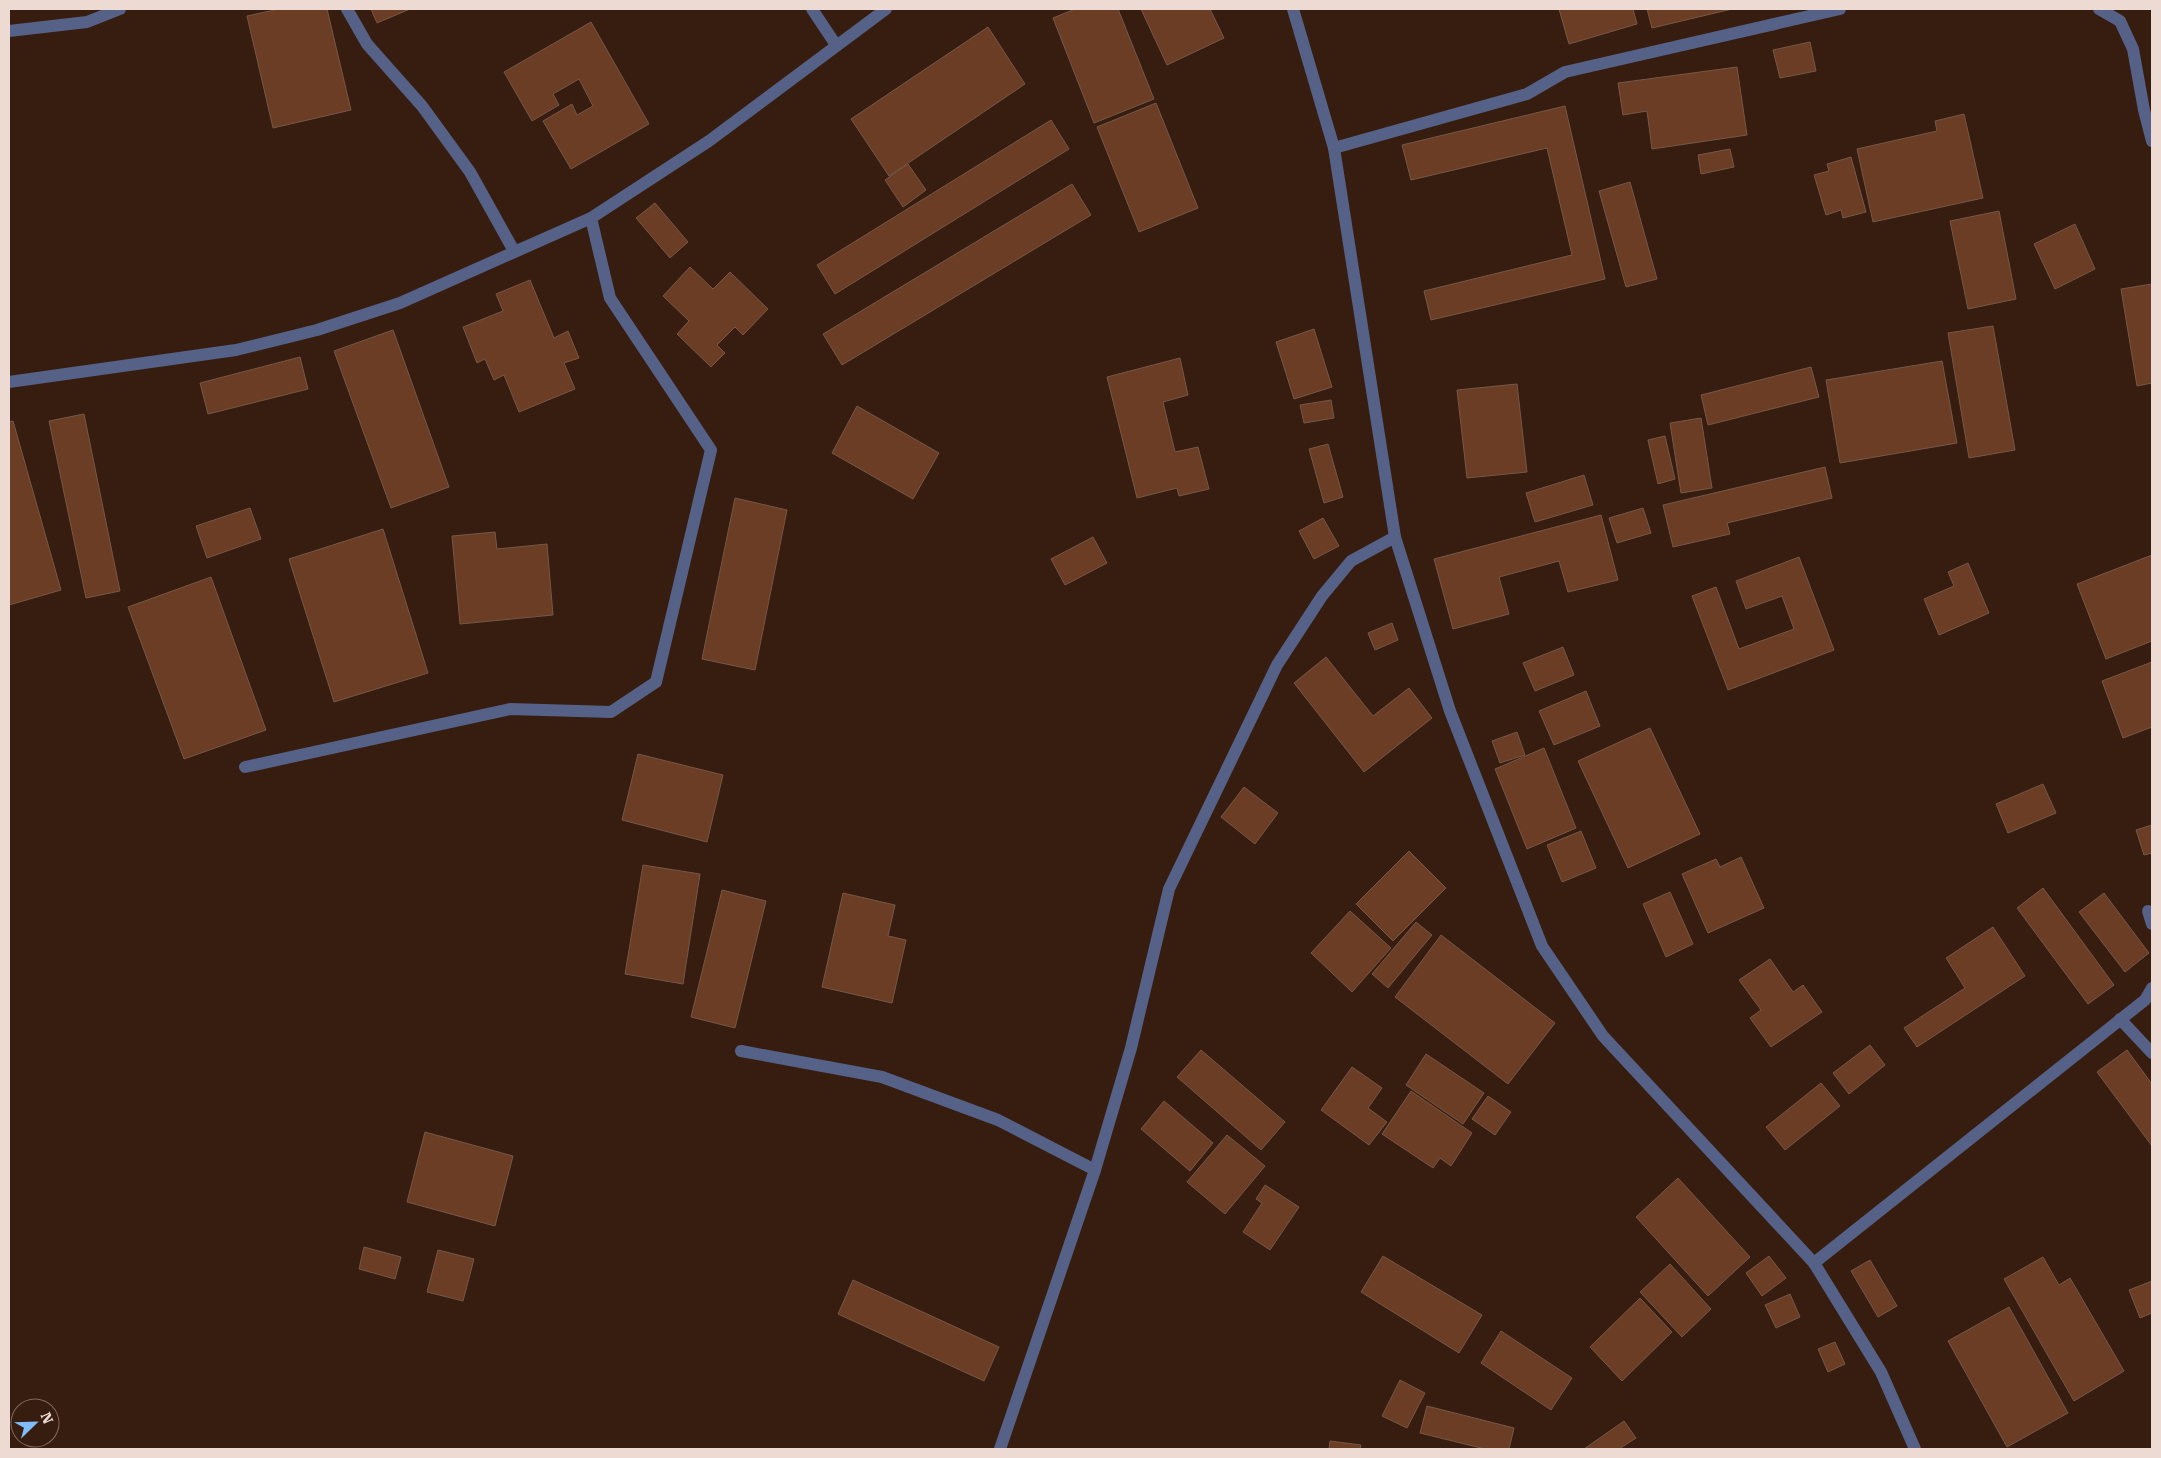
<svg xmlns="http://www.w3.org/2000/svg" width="2161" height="1458" font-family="'Roboto Serif',serif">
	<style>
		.building { fill: #6c3d25; stroke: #765748 }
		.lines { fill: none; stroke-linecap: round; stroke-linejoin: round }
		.minor { stroke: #556186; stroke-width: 12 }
	</style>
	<rect width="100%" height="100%" fill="#371d0f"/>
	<!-- building -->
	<g class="building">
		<polygon points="279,9 327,9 351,110 273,128 247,16"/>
		<polygon points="371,9 410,9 377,23"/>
		<polygon points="1075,9 1118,9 1154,99 1094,123 1053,18"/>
		<polygon points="1141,9 1210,9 1224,38 1167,65"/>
		<polygon points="1559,9 1633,9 1637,24 1569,44"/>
		<polygon points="1647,9 1732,9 1652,28"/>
		<polygon points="591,22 649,124 571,169 543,121 572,104 577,115 593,106 579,79 553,94 559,105 532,121 504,72"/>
		<polygon points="988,27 1025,84 889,176 851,119"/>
		<polygon points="1810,42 1816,71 1780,78 1773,50"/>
		<polygon points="1737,67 1747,135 1652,149 1647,111 1623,115 1618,83"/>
		<polygon points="1156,103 1198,208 1139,232 1097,127"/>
		<polygon points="1565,106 1605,279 1431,320 1424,291 1572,255 1547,148 1411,180 1402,145"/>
		<polygon points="1964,114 1983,198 1873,222 1857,149 1937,131 1935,121"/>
		<polygon points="1051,120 1069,149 835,294 817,265"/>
		<polygon points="1730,149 1734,167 1701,174 1698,155"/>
		<polygon points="1851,157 1866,212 1843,218 1841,210 1826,215 1814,175 1829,171 1827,164"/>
		<polygon points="908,164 926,190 903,207 885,180"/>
		<polygon points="1630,182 1657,279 1626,287 1599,191"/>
		<polygon points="1072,184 1091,215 842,365 823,334"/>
		<polygon points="655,203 688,242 670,258 636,218"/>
		<polygon points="1999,211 2016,299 1968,309 1950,221"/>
		<polygon points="2075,224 2095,269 2055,289 2034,244"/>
		<polygon points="690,267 713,289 730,272 768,309 743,335 735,327 717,345 725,353 711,367 677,334 689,321 663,296"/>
		<polygon points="530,280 554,338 568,331 579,358 564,363 575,389 519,412 504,375 494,380 485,359 477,363 463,327 503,311 496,294"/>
		<polygon points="2152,284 2152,383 2137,386 2121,289"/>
		<polygon points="1993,326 2015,450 1969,458 1948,333"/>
		<polygon points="1314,329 1332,387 1294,399 1276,342"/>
		<polygon points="393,330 449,487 391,508 334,351"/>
		<polygon points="300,357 308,389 208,414 200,383"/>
		<polygon points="1180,358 1188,395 1163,402 1175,452 1198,447 1209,489 1179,496 1177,488 1137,498 1107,377"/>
		<polygon points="1942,361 1957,443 1840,463 1826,380"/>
		<polygon points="1811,367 1819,397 1708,425 1701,395"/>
		<polygon points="1517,384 1527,472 1467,478 1457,390"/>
		<polygon points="1331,400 1334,418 1304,423 1300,405"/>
		<polygon points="857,406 939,453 913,499 832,453"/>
		<polygon points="84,414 120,591 86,598 49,421"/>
		<polygon points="1701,418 1712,488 1681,493 1670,423"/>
		<polygon points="13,421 61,590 9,605 9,422"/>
		<polygon points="1665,436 1675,479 1658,484 1648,440"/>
		<polygon points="1328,444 1343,497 1324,503 1309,449"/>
		<polygon points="1825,467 1832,498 1727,523 1730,534 1673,547 1663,505"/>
		<polygon points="1584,475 1593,505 1535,522 1526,493"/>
		<polygon points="735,498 787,510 755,670 702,659"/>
		<polygon points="250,508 261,539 207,558 196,526"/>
		<polygon points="1643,508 1651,533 1617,543 1609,518"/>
		<polygon points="1601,515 1618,580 1568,592 1559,561 1499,577 1509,614 1453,629 1434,559"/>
		<polygon points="1323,518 1339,546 1314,559 1299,531"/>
		<polygon points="383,529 428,673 334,702 289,559"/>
		<polygon points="495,532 497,549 547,544 553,615 460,624 452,536"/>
		<polygon points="1093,537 1107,563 1065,585 1051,559"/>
		<polygon points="2152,555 2152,641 2106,659 2077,584"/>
		<polygon points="1799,557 1834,650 1728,690 1692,596 1716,587 1739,649 1794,629 1782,596 1746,609 1736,581"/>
		<polygon points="1968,563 1989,613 1939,635 1924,599 1954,586 1948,572"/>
		<polygon points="211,577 266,730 184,759 128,607"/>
		<polygon points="1392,623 1398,640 1375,650 1368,633"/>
		<polygon points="1563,647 1574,675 1535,691 1523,663"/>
		<polygon points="1326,657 1373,716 1409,688 1432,718 1364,772 1294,683"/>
		<polygon points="2152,662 2152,727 2123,738 2102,681"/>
		<polygon points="1586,691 1600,726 1554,745 1539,711"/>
		<polygon points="1650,728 1700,834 1628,868 1578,761"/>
		<polygon points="1517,732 1525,755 1500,763 1492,741"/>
		<polygon points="1544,748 1576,828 1527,849 1495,769"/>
		<polygon points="638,754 723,775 707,842 622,820"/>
		<polygon points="2043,784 2056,813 2008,833 1996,804"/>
		<polygon points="1244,787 1278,813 1255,844 1221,817"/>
		<polygon points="2152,825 2152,853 2144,855 2136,830"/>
		<polygon points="1581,831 1596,868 1562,882 1547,845"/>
		<polygon points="1409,851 1446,888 1393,941 1356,904"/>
		<polygon points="1741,857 1764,908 1708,933 1682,874 1716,859 1720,867"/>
		<polygon points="643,865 700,874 683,984 625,974"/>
		<polygon points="2043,888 2114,985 2088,1004 2017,908"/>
		<polygon points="722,890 766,901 735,1028 691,1017"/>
		<polygon points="1670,892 1693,944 1666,957 1643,904"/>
		<polygon points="843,893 895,905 888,936 906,940 892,1003 822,987"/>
		<polygon points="2104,893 2149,953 2125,972 2079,912"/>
		<polygon points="1350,911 1391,948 1352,992 1311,953"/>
		<polygon points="1416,922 1432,935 1388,988 1372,974"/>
		<polygon points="1993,927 2025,976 1917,1047 1904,1028 1965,988 1946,958"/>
		<polygon points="1441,935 1555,1023 1508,1084 1395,997"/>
		<polygon points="1770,959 1793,992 1803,985 1822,1012 1771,1047 1750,1018 1761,1010 1739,980"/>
		<polygon points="1870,1045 1885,1065 1849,1094 1833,1073"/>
		<polygon points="1201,1050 1285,1122 1261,1150 1177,1077"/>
		<polygon points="2127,1050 2152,1084 2152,1146 2097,1072"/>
		<polygon points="1426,1054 1484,1093 1463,1124 1406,1085"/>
		<polygon points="1352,1067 1382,1088 1368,1108 1387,1122 1369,1145 1321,1110"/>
		<polygon points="1821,1083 1840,1106 1785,1150 1766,1127"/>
		<polygon points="1411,1091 1472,1133 1451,1166 1440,1158 1433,1168 1382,1134"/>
		<polygon points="1488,1096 1511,1112 1495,1135 1472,1119"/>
		<polygon points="1164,1101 1213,1143 1190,1171 1141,1129"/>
		<polygon points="425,1132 513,1156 495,1226 407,1202"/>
		<polygon points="1227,1135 1265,1166 1225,1214 1187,1182"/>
		<polygon points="1678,1178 1750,1257 1708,1296 1636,1217"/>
		<polygon points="1265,1185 1299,1207 1270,1250 1243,1232 1262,1203 1256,1199"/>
		<polygon points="364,1247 401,1257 395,1279 359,1269"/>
		<polygon points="438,1250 474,1259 463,1301 427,1292"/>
		<polygon points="1383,1256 1482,1315 1459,1353 1361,1292"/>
		<polygon points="1769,1256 1786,1278 1762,1296 1746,1273"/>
		<polygon points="2043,1257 2059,1285 2070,1278 2124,1371 2074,1401 2004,1279"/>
		<polygon points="1870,1260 1897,1306 1878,1317 1851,1271"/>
		<polygon points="1670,1264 1711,1309 1682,1337 1640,1292"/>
		<polygon points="853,1280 999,1347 984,1381 838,1314"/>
		<polygon points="2152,1281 2152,1313 2140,1318 2129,1290"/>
		<polygon points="1790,1294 1800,1317 1776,1328 1765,1305"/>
		<polygon points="1640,1298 1672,1332 1622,1381 1590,1347"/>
		<polygon points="2009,1307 2068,1413 2007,1447 1948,1341"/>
		<polygon points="1501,1331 1572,1378 1551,1410 1481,1363"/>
		<polygon points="1835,1342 1845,1364 1828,1372 1818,1349"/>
		<polygon points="1400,1380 1425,1393 1407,1428 1382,1416"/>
		<polygon points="1427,1406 1514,1428 1509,1449 1485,1449 1420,1433"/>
		<polygon points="1624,1421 1636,1438 1619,1449 1584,1449"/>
		<polygon points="1330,1441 1361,1445 1360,1449 1329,1449"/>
	</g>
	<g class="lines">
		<!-- minor -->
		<g class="minor">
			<polyline points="347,9 367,44 422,106 470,172 514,251"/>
			<polyline points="812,9 836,45"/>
			<polyline points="1293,9 1334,148 1395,537 1450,711 1542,946 1603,1036 1814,1263 1881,1372 1915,1449"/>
			<polyline points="2099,9 2120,21 2133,49 2144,110 2152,141"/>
			<polyline points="9,31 87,22 120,9"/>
			<polyline points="1334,148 1527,94 1565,72 1840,9"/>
			<polyline points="9,382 236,350 317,330 400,303 591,218 709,141 886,9"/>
			<polyline points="245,767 510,709 611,712 656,682 711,450 610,298 591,218"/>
			<polyline points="2148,911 2152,924"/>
			<polyline points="2120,1019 2152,1053"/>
			<polyline points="741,1051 882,1077 998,1120 1095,1170"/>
			<polyline points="1814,1263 2145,1000 2152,988"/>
			<polyline points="1000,1449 1095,1170 1131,1048 1169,889 1277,665 1322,596 1351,561 1395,537"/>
		</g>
	</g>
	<!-- border -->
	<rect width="2161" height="1458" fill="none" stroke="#eddad2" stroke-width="20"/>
	<!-- north arrow -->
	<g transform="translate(35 1423) rotate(67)"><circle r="24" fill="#371d0f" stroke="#80695d"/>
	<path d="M0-4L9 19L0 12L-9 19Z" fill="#7ebdf9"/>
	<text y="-8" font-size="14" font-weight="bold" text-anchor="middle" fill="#eddad2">N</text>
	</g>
</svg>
